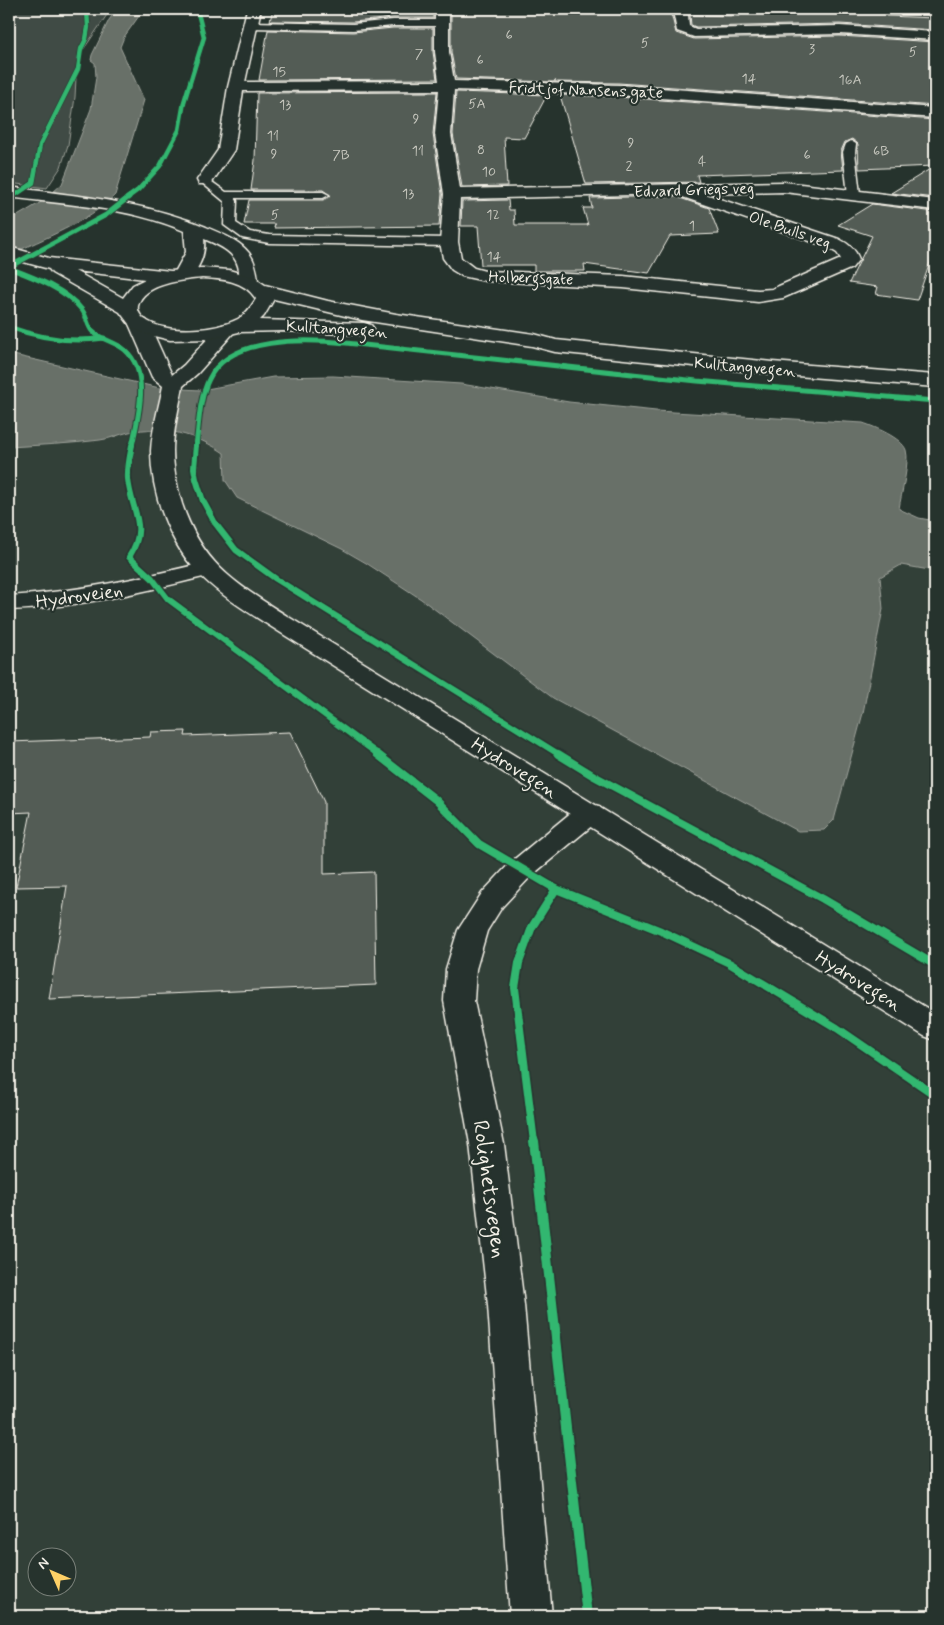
<svg xmlns="http://www.w3.org/2000/svg" width="944" height="1625" font-family="Mynerve,sans-serif">
	<style>
		.built { fill: #333f39; fill-rule: evenodd }
		.green { fill: #414b45; stroke: #9a9e96 }
		.water { fill: #676f68; stroke: #9fa39b }
		.building { fill: #525c55; stroke: #f4f1e8 }
		.lines { fill: none; stroke-linecap: round; stroke-linejoin: round }
		.service-casing { stroke: #f4f1e8; stroke-width: 3 }
		.minor-casing { stroke: #f4f1e8; stroke-width: 3 }
		.tertiary-casing { stroke: #f4f1e8; stroke-width: 3 }
		.trunk-casing { stroke: #f4f1e8; stroke-width: 3 }
		.service { fill: #26332d; fill-rule: evenodd }
		.minor { fill: #26332d; fill-rule: evenodd }
		.tertiary { fill: #26332d; fill-rule: evenodd }
		.trunk { fill: #26332d; fill-rule: evenodd }
		.cycleway-far4-casing { stroke: #26332d; stroke-width: 6 }
		.cycleway-far3-casing { stroke: #26332d; stroke-width: 7 }
		.cycleway-far2-casing { stroke: #26332d; stroke-width: 9 }
		.cycleway-far1-casing { stroke: #26332d; stroke-width: 11 }
		.cycleway-casing { stroke: #26332d; stroke-width: 13 }
		.cycleway-far4 { stroke: #33b770; stroke-width: 4.5 }
		.cycleway-far3 { stroke: #33b770; stroke-width: 5 }
		.cycleway-far2 { stroke: #33b770; stroke-width: 6 }
		.cycleway-far1 { stroke: #33b770; stroke-width: 8 }
		.cycleway { stroke: #33b770; stroke-width: 10 }
		.labels { text-anchor: middle; stroke-width: 4.5; stroke-linejoin: round; paint-order: stroke }
		.far-number-label { font-size: 14px; fill: #ccccc3 }
		.far-street-label { font-size: 16px; fill: #f4f1e8; stroke: #26332d }
		.street-label { font-size: 19px; fill: #f4f1e8; stroke: #26332d }
		.near-street-label { font-size: 22px; fill: #f4f1e8; stroke: #26332d }
	</style>
	<rect width="100%" height="100%" fill="#26332d"/>
	<filter id="ink" filterUnits="userSpaceOnUse"><feTurbulence type="fractalNoise" baseFrequency=".02" numOctaves="2"/><feDisplacementMap in="SourceGraphic" scale="10" xChannelSelector="R" yChannelSelector="G"/><feConvolveMatrix kernelMatrix="1 2 1 2 8 2 1 2 1" color-interpolation-filters="sRGB"/></filter>
	<g filter="url(#ink)">
		<!-- built -->
		<path class="built" d="M130,431H159L182,434L215,446L224,453L225,480L342,549L421,599L824,830L834,820L863,713L883,609L880,577L901,565L935,571V1616H9V447L103,440ZM38,1558H68V1588H38Z"/>
		<!-- green -->
		<polygon class="green" points="9,9 111,9 77,59 75,97 68,145 61,167 47,188 9,183"/>
		<!-- water -->
		<g class="water">
			<path d="M117,9H144L124,37L120,47L144,100L115,195C87,223 44,238 9,255V221L43,201L62,184L91,109L96,77L95,63L91,60L92,55L109,20Z"/>
			<path d="M9,354L160,388L201,390L273,377L333,376L461,384L569,402L656,411L863,423C875,427 902,438 906,450C910,463 901,494 899,509L919,518L935,521V571L901,565L880,577L883,609L863,713L834,820L824,830L798,831L553,698L421,599L366,563L342,549L237,498L225,480L224,453C198,435 161,425 129,432C120,434 110,439 100,440C70,444 39,445 9,447Z"/>
		</g>
		<!-- building -->
		<g class="building">
			<polygon points="273,9 427,9 433,10 433,18 393,18 353,22 270,21"/>
			<polygon points="576,9 655,12 655,14 670,14 672,17 676,33 694,39 840,36 935,42 935,106 619,83 556,82 555,80 554,82 456,79 451,52 451,10"/>
			<polygon points="772,9 840,11 839,9 884,9 886,16 935,18 935,30 840,24 696,27 691,25 690,15 740,16 740,12 769,13 769,11 772,11"/>
			<polygon points="393,28 433,28 433,52 437,79 259,80 268,30 353,32"/>
			<polygon points="437,92 433,134 442,194 439,226 274,228 275,224 244,224 249,200 323,200 331,196 323,190 251,190 255,160 257,93"/>
			<polygon points="456,92 547,95 524,138 504,137 507,186 462,187 453,134"/>
			<polygon points="560,95 619,97 935,120 935,198 891,193 935,166 859,169 858,144 852,139 845,142 841,151 843,170 697,175 699,182 586,184"/>
			<polygon points="674,196 709,208 719,234 670,236 649,273 584,264 585,271 534,271 534,265 481,265 478,226 461,226 462,201 508,200 509,210 514,210 515,225 588,225 583,208 592,208 590,198"/>
			<polygon points="872,204 935,212 935,248 917,300 876,294 878,287 849,283 872,236 838,225"/>
			<polygon points="186,731 185,736 290,732 324,802 324,874 374,872 376,985 49,999 67,886 16,887 31,812 9,813 9,742 150,737 151,732"/>
		</g>
		<g class="lines">
			<!-- service casing -->
			<g class="service-casing">
				<g id="service">
					<polygon points="393,20 442,20 447,23 442,26 393,26 353,30 251,28 246,25 251,22 353,24"/>
					<polygon points="851,141 856,144 855,152 860,194 854,197 848,194 843,152 846,144"/>
					<polygon points="205,177 226,192 323,192 329,195 323,198 235,198 237,201 236,223 250,232 269,235 449,238 455,242 449,246 269,243 242,238 224,225 225,202 201,182 199,180 201,178"/>
				</g>
			</g>
			<!-- minor casing -->
			<g class="minor-casing">
				<g id="minor">
					<path d="M247,9H261L245,82L439,81L435,52V9H449V52L454,81L619,85L935,108V118L619,95L454,90L451,134L460,189L784,182L935,200V210L784,192L705,194L839,239C849,244 855,249 859,259L852,268L783,298L758,302L623,288L485,281L462,276L452,270L443,258L440,242L444,194L435,134L439,90L243,91L234,150L211,184H199L197,180L218,150L228,87ZM674,194L827,247L837,253L841,259L772,289L758,290L623,276L485,271L474,268L461,258L458,242L460,199Z"/>
					<polygon points="667,9 682,9 688,15 689,26 696,29 840,26 935,32 935,40 840,34 694,37 677,31 674,16"/>
					<path d="M207,562L215,564L219,569L215,574C147,591 79,608 9,610V596C77,592 141,578 207,562Z"/>
					<polygon points="589,804 599,806 603,813 599,820 531,876 502,907 487,931 476,969 474,1001 504,1144 524,1305 552,1616 510,1616 488,1305 470,1144 444,1001 446,969 458,930 482,893 511,862 579,806"/>
				</g>
			</g>
			<!-- tertiary casing -->
			<g class="tertiary-casing">
				<g id="tertiary">
					<path d="M9,187C76,196 144,201 206,227C221,234 238,239 249,253C255,261 257,270 258,281L255,285L249,287L243,285C238,279 240,272 238,266C234,251 216,244 204,239C206,255 196,283 177,278L174,274L186,252L184,231C129,207 67,205 9,197Z"/>
					<path d="M139,318L146,320L149,324L172,375L184,365L219,326L226,324L233,326L236,330L198,373L183,386C179,407 173,429 173,451C173,468 177,487 182,504C203,565 235,583 287,616L935,1013V1040L924,1036L270,626C246,611 222,596 201,576C170,546 151,494 151,451C152,429 159,407 163,386L152,377L129,324L132,320Z"/>
				</g>
			</g>
			<!-- trunk casing -->
			<g class="trunk-casing">
				<path id="trunk" d="M9,247L49,258L171,271L202,268L229,270L253,277L265,285L328,301L396,314L534,334L556,340L772,362L935,375V387L772,374L555,352L532,346L362,320L274,299L264,316L260,320L364,323L371,325L374,329L371,333L364,335L283,331L239,332L209,339L170,340L146,334L132,328L120,312L52,273L49,269L9,258ZM75,271L145,279L133,285L123,298ZM202,278C222,279 244,280 256,299C251,307 246,314 238,319C215,331 166,335 144,319C140,315 137,311 138,306C143,283 184,280 202,278Z"/>
			</g>
			<!-- service -->
			<use href="#service" class="service"/>
			<!-- minor -->
			<use href="#minor" class="minor"/>
			<!-- tertiary -->
			<use href="#tertiary" class="tertiary"/>
			<!-- trunk -->
			<use href="#trunk" class="trunk"/>
			<!-- cycleway-far4 casing -->
			<g class="cycleway-far4-casing">
				<g id="cycleway-far4">
					<polyline points="11,198 33,183 40,145 78,69 81,49 86,39 88,27 87,9"/>
					<polyline points="127,198 138,190 160,166 179,130 184,102 204,37 197,9"/>
				</g>
			</g>
			<!-- cycleway-far3 casing -->
			<g class="cycleway-far3-casing">
				<g id="cycleway-far3">
					<polyline points="9,200 13,197"/>
					<polyline points="9,267 106,215 129,197"/>
					<path d="M9,268C33,277 66,289 82,310C87,316 87,325 92,331C101,340 116,342 125,350C151,373 138,417 132,446"/>
					<path d="M9,327C39,338 73,343 104,338"/>
					<path d="M196,446C199,424 199,399 209,379C229,336 306,339 346,343L697,381L935,401"/>
				</g>
			</g>
			<!-- cycleway-far2 casing -->
			<g class="cycleway-far2-casing">
				<g id="cycleway-far2">
					<path d="M132,445C130,456 127,468 128,479C131,511 149,526 129,557L152,578L168,599L379,755"/>
					<polyline points="196,445 194,468 196,479 203,501 215,523 236,550 276,579 560,755"/>
				</g>
			</g>
			<!-- cycleway-far1 casing -->
			<g class="cycleway-far1-casing">
				<g id="cycleway-far1">
					<polyline points="377,754 436,800 479,844 556,889 661,931 729,963 837,1028 935,1095"/>
					<polyline points="558,754 594,776 823,899 935,965"/>
					<polyline points="534,1142 515,988 519,963 532,927 556,889"/>
				</g>
			</g>
			<!-- cycleway casing -->
			<g class="cycleway-casing">
				<polyline id="cycleway" points="534,1141 587,1616"/>
			</g>
			<!-- cycleway-far4 -->
			<use href="#cycleway-far4" class="cycleway-far4"/>
			<!-- cycleway-far3 -->
			<use href="#cycleway-far3" class="cycleway-far3"/>
			<!-- cycleway-far2 -->
			<use href="#cycleway-far2" class="cycleway-far2"/>
			<!-- cycleway-far1 -->
			<use href="#cycleway-far1" class="cycleway-far1"/>
			<!-- cycleway -->
			<use href="#cycleway" class="cycleway"/>
		</g>
	</g>
	<g class="labels">
		<!-- far-number labels -->
		<g class="far-number-label">
			<text x="509" y="39">6</text>
			<text x="645" y="47">5</text>
			<text x="812" y="53">3</text>
			<text x="913" y="56">5</text>
			<text x="419" y="58">7</text>
			<text x="480" y="64">6</text>
			<text x="279" y="76">15</text>
			<text x="749" y="83">14</text>
			<text x="850" y="84">16A</text>
			<text x="477" y="108">5A</text>
			<text x="285" y="109">13</text>
			<text x="416" y="123">9</text>
			<text x="273" y="140">11</text>
			<text x="631" y="147">9</text>
			<text x="481" y="154">8</text>
			<text x="418" y="155">11</text>
			<text x="881" y="155">6B</text>
			<text x="274" y="158">9</text>
			<text x="341" y="159">7B</text>
			<text x="807" y="159">6</text>
			<text x="702" y="166">4</text>
			<text x="629" y="170">2</text>
			<text x="489" y="176">10</text>
			<text x="408" y="198">13</text>
			<text x="275" y="219">5</text>
			<text x="493" y="219">12</text>
			<text x="692" y="230">1</text>
			<text x="494" y="261">14</text>
		</g>
		<!-- far-street labels -->
		<g class="far-street-label">
			<text transform="translate(586 89) rotate(2)" y="6">Fridtjof Nansens gate</text>
			<text transform="translate(694 189) rotate(-2)" y="6">Edvard Griegs veg</text>
			<text transform="translate(790 229) rotate(19)" y="6">Ole Bulls veg</text>
			<text transform="translate(531 277) rotate(2)" y="6">Holbergsgate</text>
			<text transform="translate(337 328) rotate(4)" y="6">Kulltangvegen</text>
			<text transform="translate(745 366) rotate(5)" y="6">Kulltangvegen</text>
		</g>
		<!-- street labels -->
		<g class="street-label">
			<text transform="translate(79 595) rotate(-8)" y="7">Hydroveien</text>
			<text transform="translate(515 767) rotate(32)" y="7">Hydrovegen</text>
			<text transform="translate(859 980) rotate(32)" y="7">Hydrovegen</text>
		</g>
		<!-- near-street labels -->
		<g class="near-street-label">
			<text transform="translate(491 1189) rotate(82)" y="8">Rolighetsvegen</text>
		</g>
	</g>
	<!-- margin -->
	<rect width="944" height="1625" fill="none" stroke="#26332d" stroke-width="30"/>
	<rect x="15" y="15" width="914" height="1595" fill="none" stroke="#f4f1e8" stroke-width="2" filter="url(#ink)"/>
	<!-- north arrow -->
	<g transform="translate(52 1572) rotate(315)"><circle r="24" fill="#26332d" stroke="#787f78"/>
	<path d="M0-4L9 19L0 12L-9 19Z" fill="#ffd166"/>
	<text y="-8" font-size="14" font-weight="bold" text-anchor="middle" fill="#f4f1e8">N</text>
	</g>
</svg>
